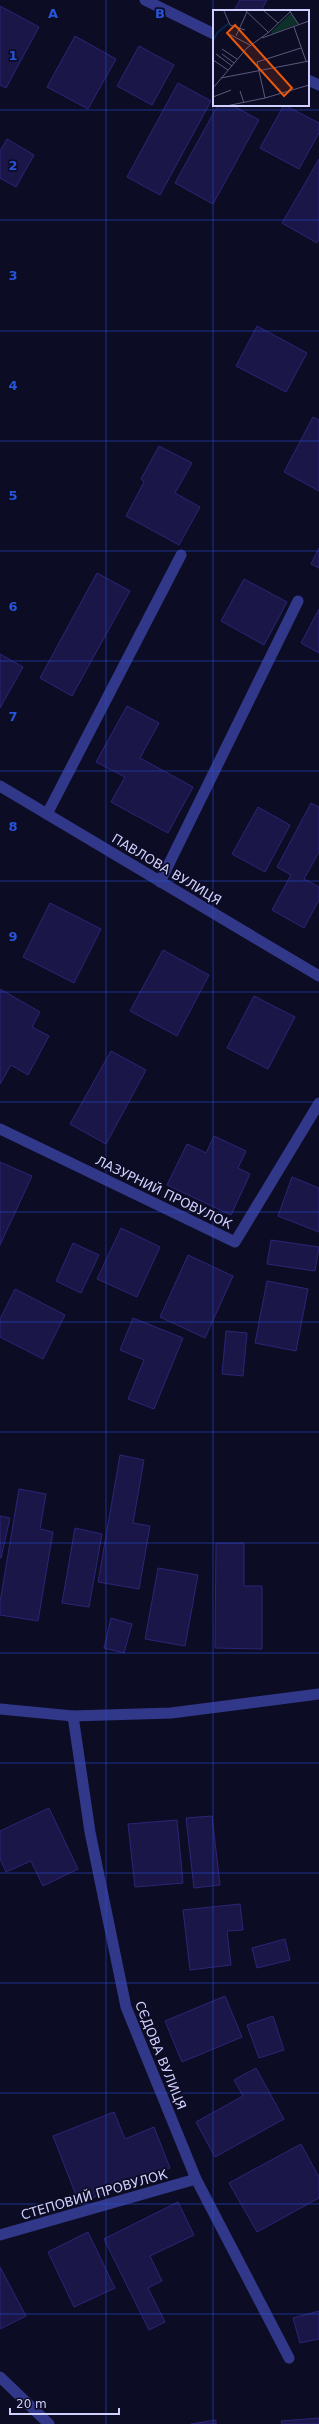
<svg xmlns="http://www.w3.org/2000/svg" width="319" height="2424" font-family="'DejaVu Sans',sans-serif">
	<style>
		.building { fill: #1a1648; stroke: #2c2577 }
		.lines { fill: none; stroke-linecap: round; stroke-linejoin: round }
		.service { stroke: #323889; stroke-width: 11 }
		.minor { stroke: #323889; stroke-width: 11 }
		.tertiary { stroke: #323889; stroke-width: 11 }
		.grid { fill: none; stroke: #2654da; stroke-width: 1; stroke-opacity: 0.55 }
		.labels { text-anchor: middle; stroke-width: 3.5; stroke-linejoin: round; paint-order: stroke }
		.street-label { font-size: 13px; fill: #d0d0ff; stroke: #0d0c25 }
		.inset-river { fill: none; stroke: #06274a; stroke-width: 2 }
		.inset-road { fill: none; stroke: #5b5a7c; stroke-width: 1 }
		.view { fill: #e8590c; fill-opacity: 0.15; stroke: #e8590c; stroke-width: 2 }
		.inset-edge { fill: none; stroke: #d0d0ff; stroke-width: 2 }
		.grid-label { font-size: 13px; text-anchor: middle; font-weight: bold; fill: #2654da; stroke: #0d0c25; stroke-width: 3.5; stroke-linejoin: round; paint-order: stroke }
	</style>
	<rect width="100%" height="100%" fill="#0d0c25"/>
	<!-- building -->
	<g class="building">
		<polygon points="240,0 267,0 261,11 235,11 234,10"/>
		<polygon points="0,6 39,27 6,88 0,85"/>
		<polygon points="75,36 116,59 88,109 47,87"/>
		<polygon points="139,46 174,65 152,105 117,86"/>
		<polygon points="178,83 211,101 160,195 127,177"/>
		<polygon points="218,105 232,105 259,120 213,204 175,183"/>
		<polygon points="284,105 319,123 319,133 299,169 260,148"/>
		<polygon points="7,139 34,155 16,187 0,178 0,151"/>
		<polygon points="319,159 319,239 317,243 282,223"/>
		<polygon points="257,326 307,353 286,392 236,366"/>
		<polygon points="313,417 319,420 319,491 284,472"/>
		<polygon points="159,446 192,463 175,493 200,507 179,545 126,516 144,482 141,479"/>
		<polygon points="319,548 319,568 311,564"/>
		<polygon points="97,573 130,591 72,696 40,678"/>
		<polygon points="244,579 287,602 264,645 221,621"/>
		<polygon points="319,609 319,653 301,643"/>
		<polygon points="0,654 23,667 0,708"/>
		<polygon points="127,706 159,723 140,758 193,787 168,833 111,802 125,777 96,762"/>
		<polygon points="311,803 319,807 319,852 304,879 319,887 319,900 304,928 272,910 291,875 277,867"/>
		<polygon points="258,807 290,825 265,872 232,854"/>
		<polygon points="50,903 101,929 74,983 23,957"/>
		<polygon points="163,950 209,975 177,1036 130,1011"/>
		<polygon points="0,989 40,1012 32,1027 49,1036 28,1075 11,1065 0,1084"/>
		<polygon points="254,996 295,1017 268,1069 227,1048"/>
		<polygon points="111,1051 146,1070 106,1144 70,1124"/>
		<polygon points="214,1136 246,1151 238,1168 250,1174 231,1215 167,1185 187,1144 206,1153"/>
		<polygon points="0,1162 32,1176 0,1245"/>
		<polygon points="292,1177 319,1188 319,1232 278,1216"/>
		<polygon points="121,1228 160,1247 137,1297 97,1279"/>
		<polygon points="271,1240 319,1247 315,1271 267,1264"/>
		<polygon points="73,1243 99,1255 81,1293 56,1281"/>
		<polygon points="188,1255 233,1276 205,1338 160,1317"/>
		<polygon points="267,1281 308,1289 296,1351 255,1343"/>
		<polygon points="15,1289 65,1315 43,1359 0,1337 0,1319"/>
		<polygon points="133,1318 183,1338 154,1409 128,1399 144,1360 120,1350"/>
		<polygon points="226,1331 247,1333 243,1376 222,1374"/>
		<polygon points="120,1455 144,1460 133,1523 150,1526 139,1589 98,1582"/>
		<polygon points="19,1489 46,1494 40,1529 53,1532 38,1621 0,1615 0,1602"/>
		<polygon points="0,1516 10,1518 1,1558 0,1558"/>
		<polygon points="75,1528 102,1534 89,1607 62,1603"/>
		<polygon points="216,1543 244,1543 244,1586 262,1586 262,1649 215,1648"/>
		<polygon points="158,1568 198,1575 185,1646 145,1639"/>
		<polygon points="111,1618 132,1624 124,1653 104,1648"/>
		<polygon points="49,1808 78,1869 43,1886 31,1861 6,1872 0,1859 0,1831"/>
		<polygon points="212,1816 220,1885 194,1888 186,1818"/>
		<polygon points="177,1820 183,1883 135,1887 128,1824"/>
		<polygon points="240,1904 243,1930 227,1931 231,1965 190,1970 183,1910"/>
		<polygon points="285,1939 290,1960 257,1968 252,1948"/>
		<polygon points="225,1996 242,2037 182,2062 165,2021"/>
		<polygon points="273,2016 284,2050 259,2058 247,2025"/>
		<polygon points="256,2068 284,2119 215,2157 196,2122 243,2096 234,2080"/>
		<polygon points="114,2112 125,2139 154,2127 170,2168 79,2203 53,2136"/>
		<polygon points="301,2144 319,2177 319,2198 257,2232 229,2183"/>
		<polygon points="178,2202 194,2235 150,2256 162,2281 148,2288 165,2322 149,2330 104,2239"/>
		<polygon points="88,2232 115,2288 74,2307 48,2252"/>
		<polygon points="0,2267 26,2316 0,2329"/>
		<polygon points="319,2311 319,2339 300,2343 293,2318"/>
		<polygon points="319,2418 319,2424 282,2424 281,2421"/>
		<polygon points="216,2420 216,2424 191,2424"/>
	</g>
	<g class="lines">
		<!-- service -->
		<g class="service">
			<polyline points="47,814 181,555"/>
			<polyline points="160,882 298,601"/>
			<polyline points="0,2377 49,2424"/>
		</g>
		<!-- minor -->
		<g class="minor">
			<polyline points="145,0 214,34"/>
			<polyline points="308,80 319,85"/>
			<polyline points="0,786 319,976"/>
			<polyline points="0,1129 235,1242 319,1103"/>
			<polyline points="73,1716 90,1832 126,2007 196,2179 289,2358"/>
			<polyline points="0,2235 196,2179"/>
		</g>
		<!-- tertiary -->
		<polyline class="tertiary" points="0,1709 73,1716 171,1713 319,1694"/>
	</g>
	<!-- grid -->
	<path class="grid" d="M106,0V2424M213,0V2424M0,110H319M0,220H319M0,331H319M0,441H319M0,551H319M0,661H319M0,771H319M0,881H319M0,992H319M0,1102H319M0,1212H319M0,1322H319M0,1432H319M0,1543H319M0,1653H319M0,1763H319M0,1873H319M0,1983H319M0,2093H319M0,2204H319M0,2314H319"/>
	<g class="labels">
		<!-- street labels -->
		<g class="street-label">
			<text transform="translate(167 869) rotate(31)" y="5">ПАВЛОВА ВУЛИЦЯ</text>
			<text transform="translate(164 1192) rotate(26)" y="5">ЛАЗУРНИЙ ПРОВУЛОК</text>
			<text transform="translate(161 2055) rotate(68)" y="5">СЄДОВА ВУЛИЦЯ</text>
			<text transform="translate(94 2194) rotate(-16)" y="5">СТЕПОВИЙ ПРОВУЛОК</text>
		</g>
	</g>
	<!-- overview -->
	<g transform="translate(213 10)">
		<rect width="96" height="96" fill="#0d0c25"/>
		<path d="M78,3L85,14L59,24L58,22Z" fill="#0e302b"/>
		<path class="inset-river" d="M0,31L4,23L16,13"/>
		<path class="inset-road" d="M32,0L56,23M50,0L65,13M76,0L86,15M11,1L17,15L32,20M81,17L93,51M16,24L37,35M23,26L34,2M49,28L96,11M9,39L24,49M3,44L19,56M9,44L21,53M0,50L15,60M8,68L96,51M0,78L34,38L56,22L79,0M27,81L31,93M0,87L18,80M52,88L44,52L88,38M13,96L52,88L96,75"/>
		<path class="view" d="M22,15L79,78L71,86L14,23Z"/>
		<rect width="96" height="96" class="inset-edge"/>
	</g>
	<g class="grid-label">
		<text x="53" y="18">A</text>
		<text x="160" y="18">B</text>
		<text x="13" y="60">1</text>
		<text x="13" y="170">2</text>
		<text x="13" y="280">3</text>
		<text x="13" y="390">4</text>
		<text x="13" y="500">5</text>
		<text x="13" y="611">6</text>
		<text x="13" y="721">7</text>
		<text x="13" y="831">8</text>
		<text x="13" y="941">9</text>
	</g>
	<!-- scale -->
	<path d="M10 2408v6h109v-6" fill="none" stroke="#d0d0ff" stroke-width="2"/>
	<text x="16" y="2408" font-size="12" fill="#d0d0ff" stroke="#0d0c25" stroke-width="3" paint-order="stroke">20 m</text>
</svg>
